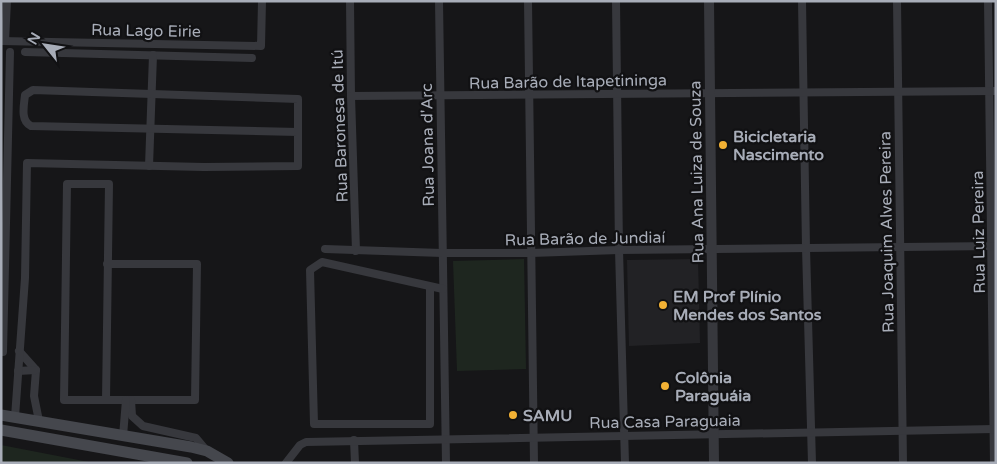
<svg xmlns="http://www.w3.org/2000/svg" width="997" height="464" font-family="'Varela Round',sans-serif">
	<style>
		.built { fill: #222225 }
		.green { fill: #1e261f }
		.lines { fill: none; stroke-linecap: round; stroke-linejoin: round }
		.minor { stroke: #37383d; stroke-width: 8 }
		.tertiary { stroke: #37383d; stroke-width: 10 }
		.secondary { stroke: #45474d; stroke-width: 11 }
		.poi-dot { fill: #f2b134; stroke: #111113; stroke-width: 2 }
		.labels { text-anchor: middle; stroke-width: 4.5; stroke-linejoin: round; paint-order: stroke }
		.street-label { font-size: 16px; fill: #a8adb8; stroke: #111113 }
		.poi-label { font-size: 16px; font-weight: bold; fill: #a8adb8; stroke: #111113; text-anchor: start }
	</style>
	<rect width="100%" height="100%" fill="#161618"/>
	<!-- built -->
	<polygon class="built" points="698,259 700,343 629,346 627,260"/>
	<!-- green -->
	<g class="green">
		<polygon points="524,259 526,369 457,371 453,261"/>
		<polygon points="1,445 94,463 1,463"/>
	</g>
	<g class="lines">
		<!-- minor -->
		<g class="minor">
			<polyline points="350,1 351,96 356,251"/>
			<polyline points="439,1 446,463"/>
			<polyline points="528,1 534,463"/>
			<polyline points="616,1 619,250 625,463"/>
			<polyline points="802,1 806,248 812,463"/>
			<polyline points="897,1 903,463"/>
			<polyline points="988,1 994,463"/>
			<polyline points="1,41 261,46 262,1"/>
			<polyline points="5,41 7,1"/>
			<polyline points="25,52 252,58"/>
			<polyline points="351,96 996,91"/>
			<polyline points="149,166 153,55"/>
			<polyline points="325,249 442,253 531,253 619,250 996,246"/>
			<polyline points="430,287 430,424 314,424 310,270 322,262 443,289"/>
			<polyline points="19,351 36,370 34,396 39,421"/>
			<polyline points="1,352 3,352 10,52"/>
			<polyline points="18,371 36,370"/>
			<polyline points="106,400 109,184 67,184 64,400 195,400 197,264 107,264"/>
			<polyline points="131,400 132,416 143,426 196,438 207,451"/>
			<path d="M15,417L25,278L27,163L204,167L298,166V99L33,90L25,95C24,105 20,121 31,126L298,132"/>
			<polyline points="123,436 126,400"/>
			<polyline points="354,440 355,463"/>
			<polyline points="286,463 300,445 306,442 994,429"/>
		</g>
		<!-- tertiary -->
		<polyline class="tertiary" points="709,1 714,463"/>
		<!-- secondary -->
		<g class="secondary">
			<polyline points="1,415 191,447 207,451 228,463"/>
			<polyline points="1,430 187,463"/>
		</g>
	</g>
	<!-- markers -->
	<g class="poi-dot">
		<circle cx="723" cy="145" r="5"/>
		<circle cx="663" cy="305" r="5"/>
		<circle cx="665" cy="386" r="5"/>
		<circle cx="513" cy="415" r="5"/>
	</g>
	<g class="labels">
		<!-- street labels -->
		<g class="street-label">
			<text transform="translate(146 30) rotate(1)" y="6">Rua Lago Eirie</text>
			<text transform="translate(568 81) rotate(-1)" y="6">Rua Barão de Itapetininga</text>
			<text transform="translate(339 126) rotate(-92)" y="6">Rua Baronesa de Itú</text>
			<text transform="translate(427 145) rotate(-91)" y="6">Rua Joana d'Arc</text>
			<text transform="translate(696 172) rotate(-91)" y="6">Rua Ana Luiza de Souza</text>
			<text transform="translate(886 232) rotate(-91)" y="6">Rua Joaquim Alves Pereira</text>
			<text transform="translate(978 232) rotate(-91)" y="6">Rua Luiz Pereira</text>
			<text transform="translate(585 238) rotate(-1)" y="6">Rua Barão de Jundiaí</text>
			<text transform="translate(665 421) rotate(-1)" y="6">Rua Casa Paraguaia</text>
		</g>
		<!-- poi labels -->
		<g class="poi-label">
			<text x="733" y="142">Bicicletaria<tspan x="733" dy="18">Nascimento</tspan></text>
			<text x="673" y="302">EM Prof Plínio<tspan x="673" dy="18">Mendes dos Santos</tspan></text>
			<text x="675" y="383">Colônia<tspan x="675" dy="18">Paraguáia</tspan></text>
			<text x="523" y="421">SAMU</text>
		</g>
	</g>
	<!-- border -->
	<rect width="997" height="464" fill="none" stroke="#a8adb8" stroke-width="5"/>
	<!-- north arrow -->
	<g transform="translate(45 45) rotate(300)" stroke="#111113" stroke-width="4" paint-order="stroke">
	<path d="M0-4L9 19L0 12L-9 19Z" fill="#a8adb8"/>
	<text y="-8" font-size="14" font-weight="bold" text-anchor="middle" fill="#a8adb8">N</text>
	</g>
</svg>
